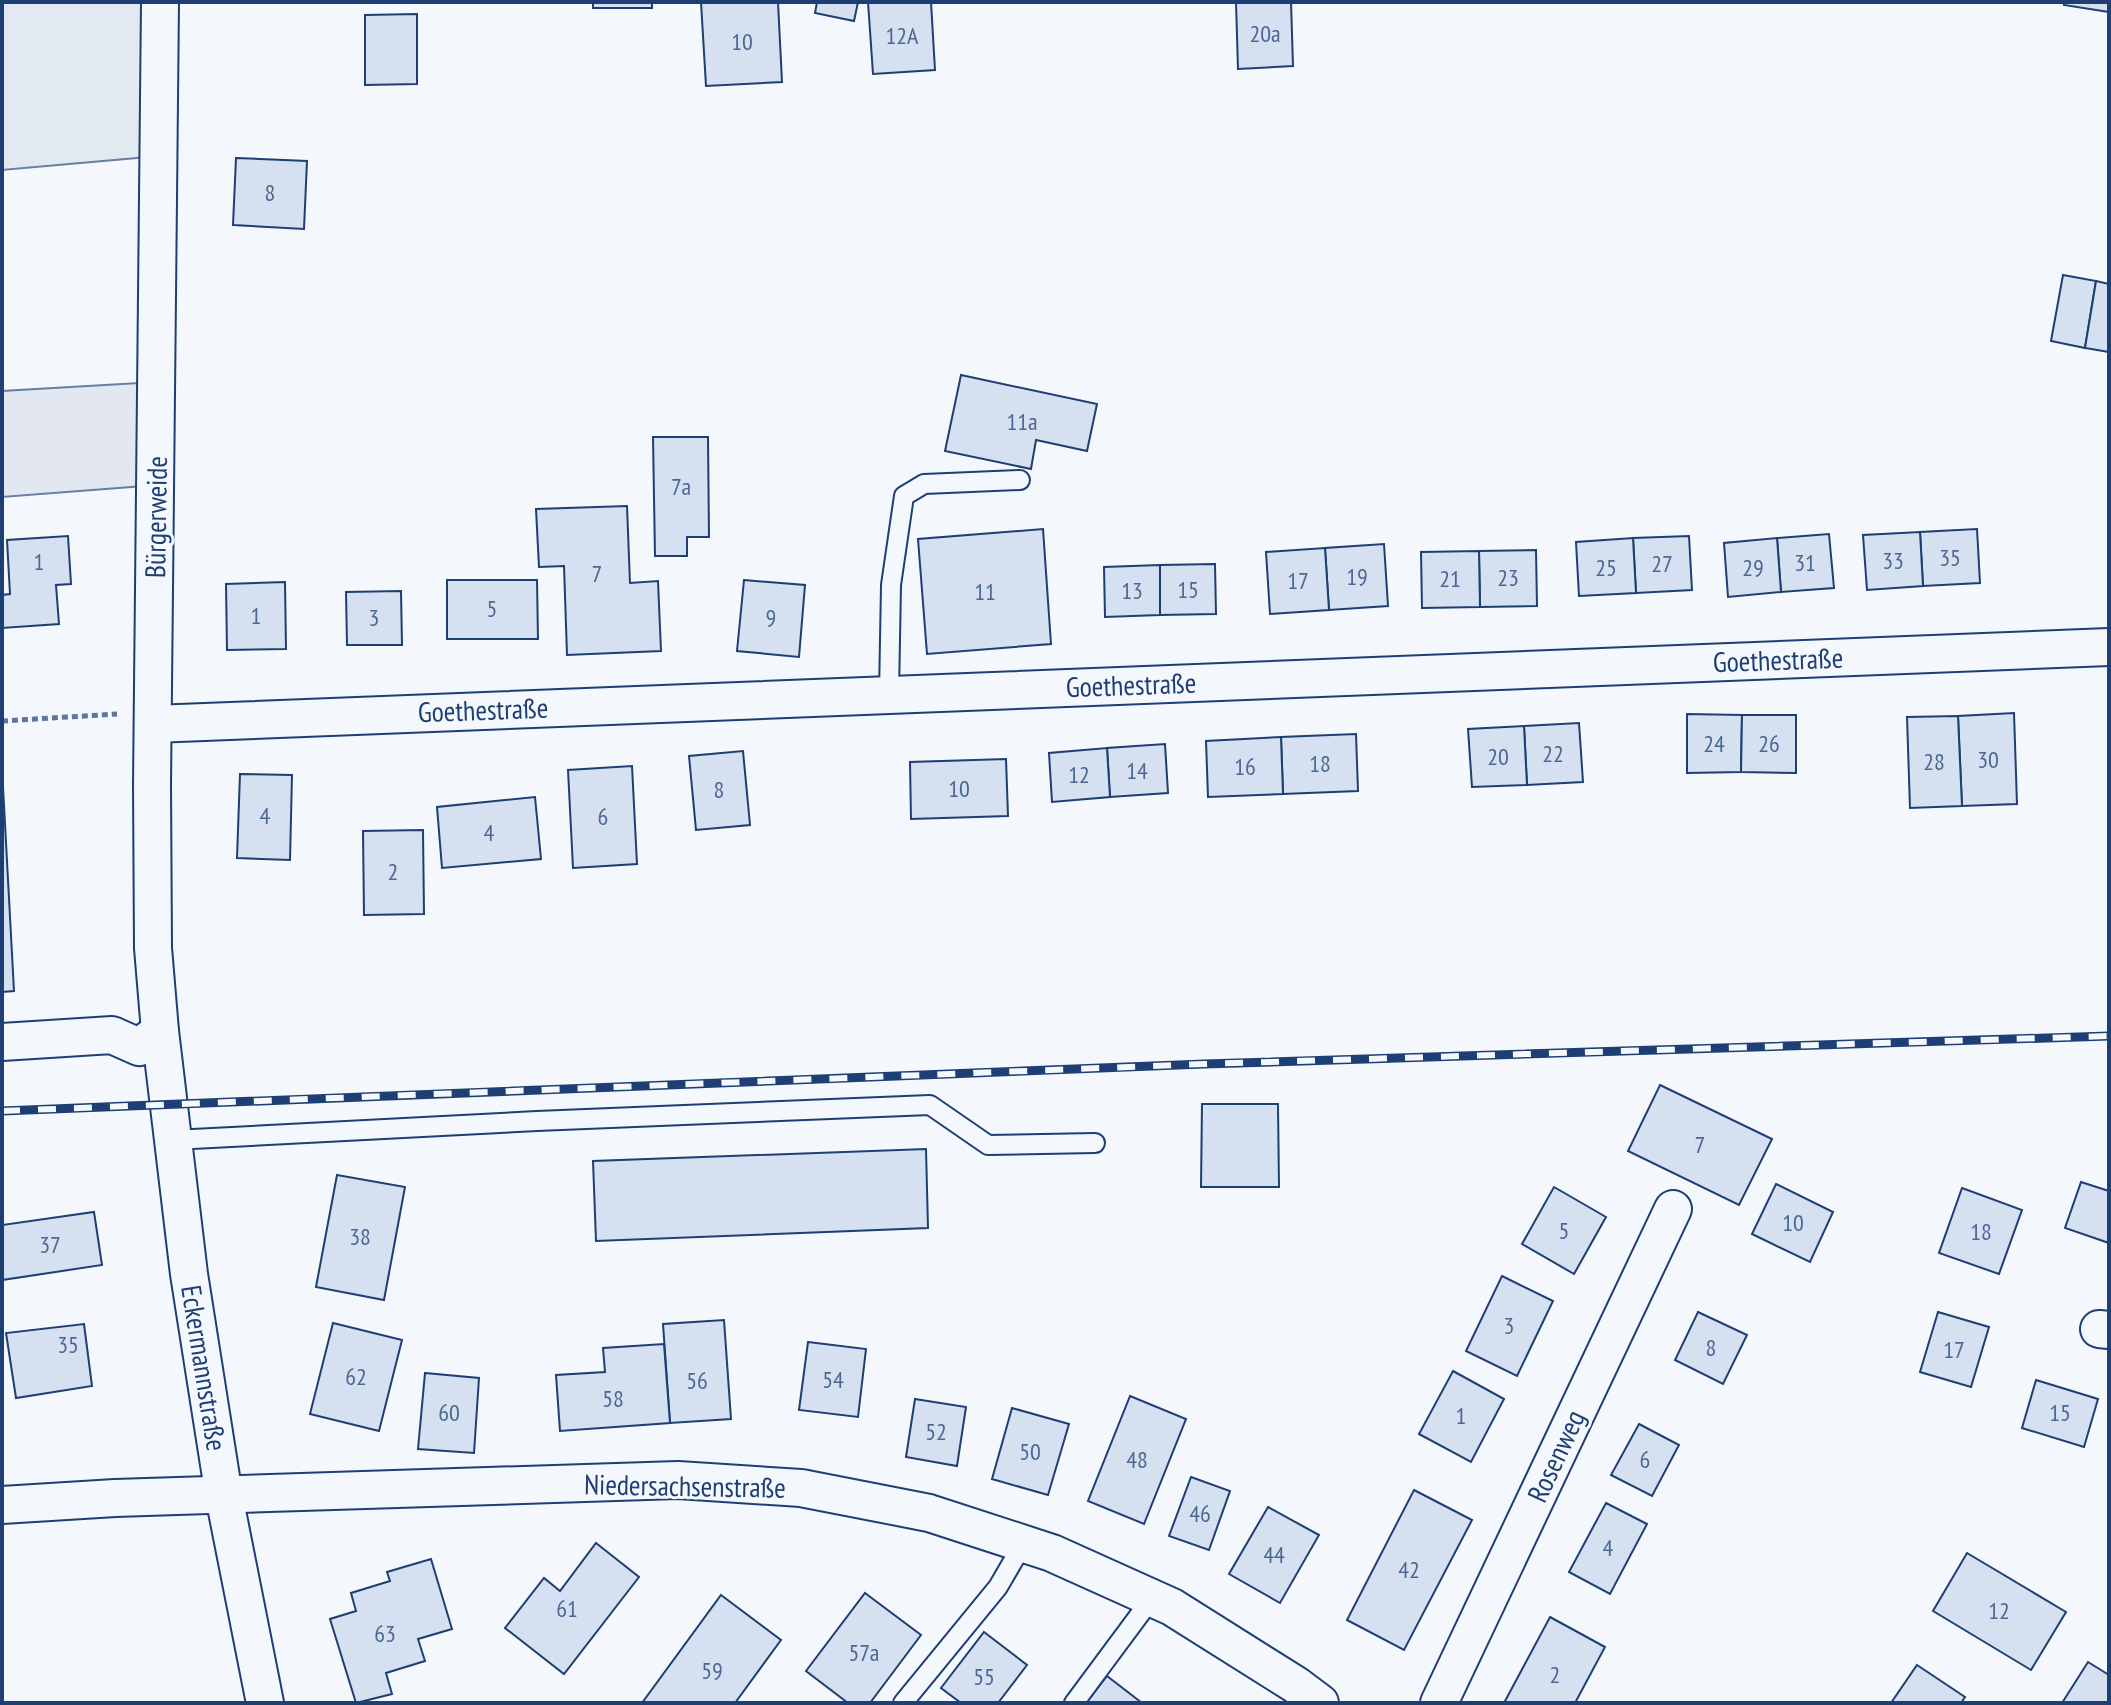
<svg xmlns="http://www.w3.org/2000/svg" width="2111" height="1705" font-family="'PT Sans Narrow',sans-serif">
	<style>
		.green { fill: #e3e9f0; stroke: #687fa3; stroke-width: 2 }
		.parking { fill: #e3e8f0; stroke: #687fa3; stroke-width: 2 }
		.building { fill: #d5e0f0; stroke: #1d3f73; stroke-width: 2 }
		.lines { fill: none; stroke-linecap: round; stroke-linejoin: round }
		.service-casing { stroke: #1d3f73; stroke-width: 22 }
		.minor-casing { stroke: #1d3f73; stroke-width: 40 }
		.path { stroke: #5e769c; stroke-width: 5; stroke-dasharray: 6 4; stroke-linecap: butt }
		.service { stroke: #f4f7fb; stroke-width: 18 }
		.minor { stroke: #f4f7fb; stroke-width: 36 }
		.rail-casing { stroke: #1d3f73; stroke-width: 9 }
		.rail { stroke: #f4f7fb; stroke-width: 6; stroke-dasharray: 18; stroke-linecap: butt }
		.labels { text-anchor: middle; stroke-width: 6; stroke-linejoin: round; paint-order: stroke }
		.number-label { font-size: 24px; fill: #4b6792 }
		.street-label { font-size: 28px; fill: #1d3f73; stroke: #f4f7fb }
	</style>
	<rect width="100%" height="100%" fill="#f4f7fb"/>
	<!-- green -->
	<polygon class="green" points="2,2 160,2 159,156 2,170"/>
	<!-- parking -->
	<polygon class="parking" points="156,382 157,485 2,497 2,391"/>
	<!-- building -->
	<g class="building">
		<rect x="593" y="2" width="59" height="6"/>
		<polygon points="701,2 778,2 782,82 706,86"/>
		<polygon points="817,2 858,2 854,21 815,13"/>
		<polygon points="868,2 931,2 935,70 873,74"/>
		<polygon points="1236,2 1291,2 1293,66 1238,69"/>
		<polygon points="2064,2 2109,2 2109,12 2064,5"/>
		<polygon points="417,14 417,84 365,85 365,15"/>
		<polygon points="236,158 307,161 304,229 233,225"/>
		<polygon points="2063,275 2096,281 2085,348 2051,341"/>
		<polygon points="2096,281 2109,284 2109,352 2085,348"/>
		<polygon points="961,375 1097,404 1087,451 1036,440 1031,469 945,451"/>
		<polygon points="653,437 708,437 709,537 687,537 687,556 655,556"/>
		<polygon points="627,506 630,583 658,581 661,651 567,655 564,566 539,567 536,509"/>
		<polygon points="1043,529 1051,644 927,654 918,539"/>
		<polygon points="1977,529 1980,583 1923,586 1920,532"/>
		<polygon points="1920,532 1923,586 1867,590 1863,535"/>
		<polygon points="1829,534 1834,588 1781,592 1777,538"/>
		<polygon points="68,536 71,584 56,585 59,624 2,628 2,595 10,594 7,540"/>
		<polygon points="1689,536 1692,590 1636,593 1633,538"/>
		<polygon points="1633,538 1636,593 1579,596 1576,542"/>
		<polygon points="1777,538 1781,592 1728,597 1724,543"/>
		<polygon points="1384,544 1388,606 1329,610 1325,548"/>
		<polygon points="1325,548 1329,610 1270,614 1266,552"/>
		<polygon points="1536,550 1537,606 1480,607 1479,551"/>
		<polygon points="1479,551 1480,607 1422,608 1421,552"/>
		<polygon points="1215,564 1216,614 1160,615 1160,565"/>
		<polygon points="1160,565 1160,615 1105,617 1104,567"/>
		<polygon points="447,580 537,580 538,639 447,639"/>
		<polygon points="744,580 805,585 799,657 737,651"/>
		<polygon points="285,582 286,649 227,650 226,584"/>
		<polygon points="401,591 402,645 347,645 346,592"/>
		<polygon points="2014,713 2017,804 1962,806 1958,716"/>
		<polygon points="1687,714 1742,715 1741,772 1687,773"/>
		<polygon points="1742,715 1796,715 1796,773 1741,772"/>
		<polygon points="1958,716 1962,806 1910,808 1907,717"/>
		<polygon points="1579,723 1583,782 1527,785 1524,726"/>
		<polygon points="1524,726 1527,785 1472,787 1468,729"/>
		<polygon points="1356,734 1358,791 1283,794 1281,737"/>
		<polygon points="1281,737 1283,794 1208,797 1206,741"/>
		<polygon points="1165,744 1168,793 1110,797 1107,748"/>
		<polygon points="1107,748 1110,797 1052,802 1049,753"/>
		<polygon points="743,751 750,825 696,830 689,756"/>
		<polygon points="1006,759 1008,816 911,819 910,762"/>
		<polygon points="632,766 637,864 573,868 568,770"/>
		<polygon points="240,774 292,775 290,860 237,858"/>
		<polygon points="3,787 14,991 2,992 2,787"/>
		<polygon points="535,797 541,859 442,868 437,807"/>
		<polygon points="423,830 424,914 364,915 363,831"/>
		<polygon points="1660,1085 1772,1139 1739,1205 1628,1151"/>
		<polygon points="1202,1104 1278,1104 1279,1187 1201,1187"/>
		<polygon points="926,1149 928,1228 596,1241 593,1161"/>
		<polygon points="337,1175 405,1187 384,1300 316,1287"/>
		<polygon points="2081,1182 2109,1191 2109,1243 2065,1228"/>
		<polygon points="1776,1184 1833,1212 1810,1262 1752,1234"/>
		<polygon points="1554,1187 1606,1217 1574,1274 1522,1244"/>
		<polygon points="1962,1188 2022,1210 1999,1274 1939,1253"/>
		<polygon points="94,1212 102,1265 2,1280 2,1225"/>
		<polygon points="1502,1276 1553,1301 1517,1376 1466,1351"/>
		<polygon points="1698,1312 1747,1335 1723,1384 1675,1360"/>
		<polygon points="1938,1312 1989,1327 1971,1387 1920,1372"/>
		<polygon points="724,1320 731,1419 670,1423 663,1324"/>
		<polygon points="333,1323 402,1340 379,1431 310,1414"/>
		<polygon points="84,1324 92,1386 16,1398 6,1333"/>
		<polygon points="808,1342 866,1349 858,1417 799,1410"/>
		<polygon points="664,1344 670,1423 560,1431 556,1375 605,1372 603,1348"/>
		<polygon points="1453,1371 1504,1399 1471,1462 1419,1434"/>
		<polygon points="425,1373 479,1378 474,1453 418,1449"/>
		<polygon points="2036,1380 2098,1399 2084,1447 2022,1428"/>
		<polygon points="1130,1396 1186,1419 1144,1524 1088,1501"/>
		<polygon points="915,1399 966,1407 957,1466 906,1457"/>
		<polygon points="1012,1408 1069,1424 1048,1495 992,1479"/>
		<polygon points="1639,1424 1679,1445 1652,1496 1611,1475"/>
		<polygon points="1191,1477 1230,1491 1209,1550 1169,1536"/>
		<polygon points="1414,1490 1472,1520 1404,1650 1347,1620"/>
		<polygon points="1606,1503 1647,1524 1610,1594 1569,1572"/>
		<polygon points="1268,1507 1319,1535 1280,1603 1229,1574"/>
		<polygon points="596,1543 639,1577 564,1674 505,1628 544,1578 560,1591"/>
		<polygon points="1967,1553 2066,1612 2031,1670 1933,1611"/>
		<polygon points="431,1559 452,1629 418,1639 425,1661 386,1673 392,1694 356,1703 330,1619 356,1611 351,1593 390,1581 387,1572"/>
		<polygon points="865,1593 921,1635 870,1703 848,1703 806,1671"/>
		<polygon points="721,1595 781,1640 735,1703 642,1703"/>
		<polygon points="1550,1617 1605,1647 1575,1703 1504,1703"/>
		<polygon points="984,1632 1027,1665 998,1703 961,1703 941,1688"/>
		<polygon points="2088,1662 2109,1675 2109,1703 2062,1703"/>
		<polygon points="1917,1665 1965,1697 1961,1703 1891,1703"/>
		<polygon points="1107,1676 1142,1703 1086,1703"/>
	</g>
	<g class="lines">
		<!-- service casing -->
		<g class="service-casing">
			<g id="service">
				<polyline points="889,694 891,585 904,496 924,484 1020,480"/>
				<polyline points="173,1140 537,1121 930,1105 988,1145 1095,1143"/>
				<polyline points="903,1703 998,1587 1023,1544"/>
				<polyline points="1074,1703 1152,1598"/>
			</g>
		</g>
		<!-- minor casing -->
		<g class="minor-casing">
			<g id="minor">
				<polyline points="160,2 152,785 153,948 160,1031 189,1274 224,1496 265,1703"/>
				<polyline points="153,724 2109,647"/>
				<polyline points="2,1042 112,1035 139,1047 160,1031"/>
				<polyline points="2099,1329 2109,1330"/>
				<polyline points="2,1505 115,1498 678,1480 801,1488 929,1513 1052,1553 1172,1607 1296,1685 1320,1703"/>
				<polyline points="1439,1703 1673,1209"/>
			</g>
		</g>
		<!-- path -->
		<polyline class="path" points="2,721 117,714"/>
		<!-- service -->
		<use href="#service" class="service"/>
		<!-- minor -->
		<use href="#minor" class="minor"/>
		<!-- rail casing -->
		<g class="rail-casing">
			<polyline id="rail" points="2,1111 1204,1064 2109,1036"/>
		</g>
		<!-- rail -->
		<use href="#rail" class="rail"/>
	</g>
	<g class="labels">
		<!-- number labels -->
		<g class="number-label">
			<text x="1265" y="42">20a</text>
			<text x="902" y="44">12A</text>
			<text x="742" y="50">10</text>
			<text x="270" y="201">8</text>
			<text x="1022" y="430">11a</text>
			<text x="681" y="495">7a</text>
			<text x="1950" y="566">35</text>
			<text x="1893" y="569">33</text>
			<text x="39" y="570">1</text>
			<text x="1805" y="571">31</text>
			<text x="1662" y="572">27</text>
			<text x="1606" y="576">25</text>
			<text x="1753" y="576">29</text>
			<text x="597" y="582">7</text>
			<text x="1357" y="585">19</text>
			<text x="1508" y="586">23</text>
			<text x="1450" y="587">21</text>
			<text x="1298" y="589">17</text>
			<text x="1188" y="598">15</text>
			<text x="1132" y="599">13</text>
			<text x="985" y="600">11</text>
			<text x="492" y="617">5</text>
			<text x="256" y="624">1</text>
			<text x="374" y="626">3</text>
			<text x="771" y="626">9</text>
			<text x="1714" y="752">24</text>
			<text x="1769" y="752">26</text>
			<text x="1553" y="762">22</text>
			<text x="1498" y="765">20</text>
			<text x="1988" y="768">30</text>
			<text x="1934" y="770">28</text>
			<text x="1320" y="772">18</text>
			<text x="1245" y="775">16</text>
			<text x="1137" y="779">14</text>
			<text x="1079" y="783">12</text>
			<text x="959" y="797">10</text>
			<text x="719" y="798">8</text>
			<text x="265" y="824">4</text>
			<text x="603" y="825">6</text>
			<text x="489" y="841">4</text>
			<text x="393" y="880">2</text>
			<text x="1700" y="1153">7</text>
			<text x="1793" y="1231">10</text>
			<text x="1564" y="1239">5</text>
			<text x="1981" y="1240">18</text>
			<text x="360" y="1245">38</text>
			<text x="50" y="1253">37</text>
			<text x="1509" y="1334">3</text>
			<text x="68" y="1353">35</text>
			<text x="1711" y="1356">8</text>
			<text x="1954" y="1358">17</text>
			<text x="356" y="1385">62</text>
			<text x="833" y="1388">54</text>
			<text x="697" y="1389">56</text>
			<text x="613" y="1407">58</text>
			<text x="449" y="1421">60</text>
			<text x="2060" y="1421">15</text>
			<text x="1461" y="1424">1</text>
			<text x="936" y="1440">52</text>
			<text x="1030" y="1460">50</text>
			<text x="1137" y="1468">48</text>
			<text x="1645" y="1468">6</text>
			<text x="1200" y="1522">46</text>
			<text x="1608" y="1556">4</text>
			<text x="1274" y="1563">44</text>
			<text x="1409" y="1578">42</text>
			<text x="567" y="1617">61</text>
			<text x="1999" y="1619">12</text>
			<text x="385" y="1642">63</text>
			<text x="864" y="1661">57a</text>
			<text x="712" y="1679">59</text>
			<text x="1555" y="1683">2</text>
			<text x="984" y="1685">55</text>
		</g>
		<!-- street labels -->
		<g class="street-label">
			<text transform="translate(156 517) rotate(-89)" y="10">Bürgerweide</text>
			<text transform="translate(1778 660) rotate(-2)" y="10">Goethestraße</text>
			<text transform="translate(1131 685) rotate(-2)" y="10">Goethestraße</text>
			<text transform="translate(483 710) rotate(-2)" y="10">Goethestraße</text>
			<text transform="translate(204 1368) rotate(81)" y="10">Eckermannstraße</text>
			<text transform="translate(1556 1456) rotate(-65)" y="10">Rosenweg</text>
			<text transform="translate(685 1486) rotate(1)" y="10">Niedersachsenstraße</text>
		</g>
	</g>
	<!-- border -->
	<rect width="2111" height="1705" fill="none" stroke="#1d3f73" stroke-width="8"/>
</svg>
